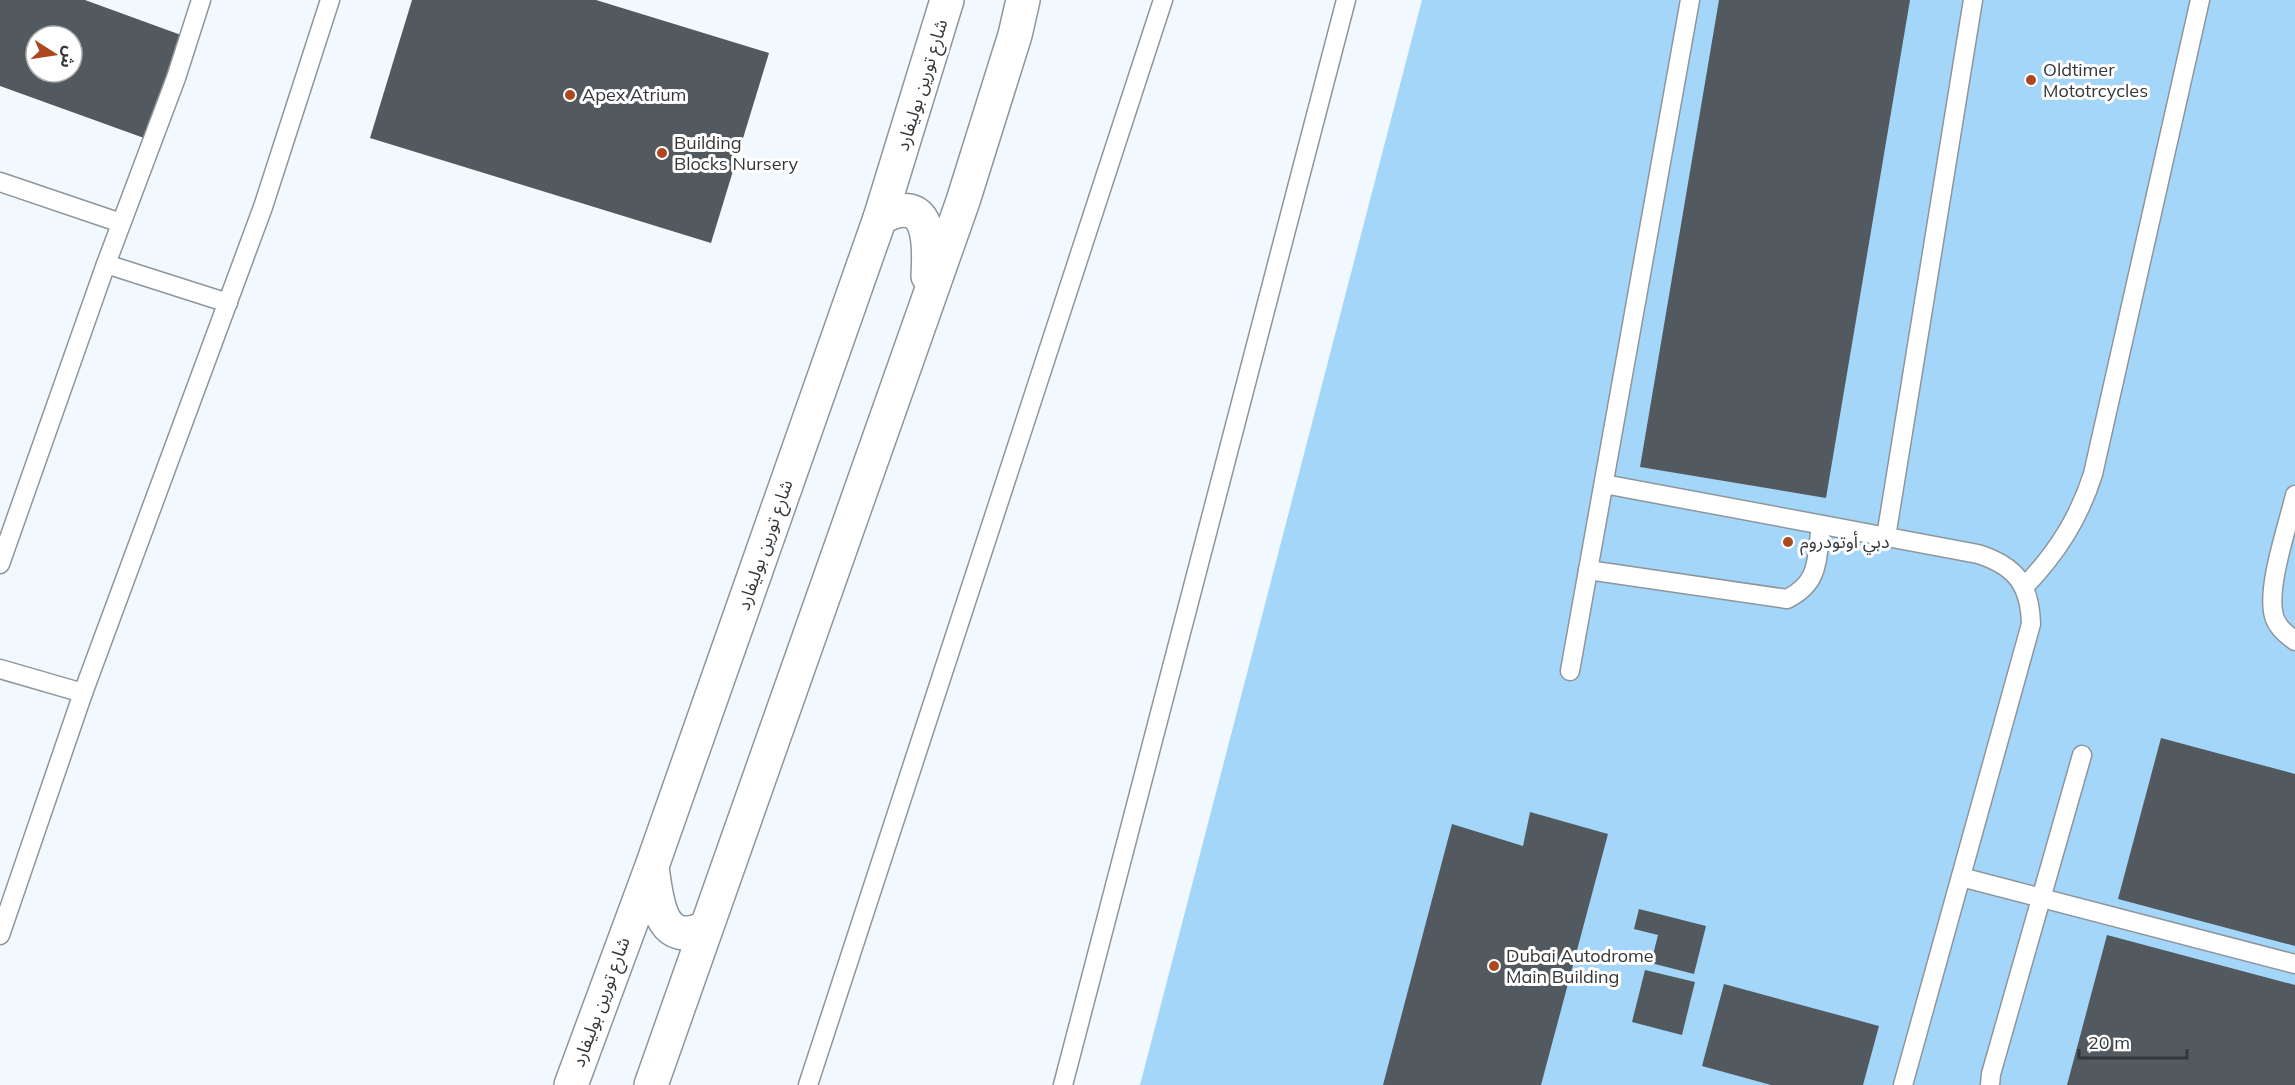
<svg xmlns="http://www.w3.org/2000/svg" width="2295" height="1085" font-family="Mulish,'Noto Sans Arabic',sans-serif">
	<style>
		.green { fill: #a4d6f9 }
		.building { fill: #525a60; fill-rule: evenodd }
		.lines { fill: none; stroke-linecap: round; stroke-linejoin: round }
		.lane-casing { stroke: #8d969c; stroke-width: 21 }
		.secondary-casing { stroke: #8d969c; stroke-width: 36 }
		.lane { stroke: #fff; stroke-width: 18 }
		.secondary { stroke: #fff; stroke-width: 33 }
		.poi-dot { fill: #ad471e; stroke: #fff; stroke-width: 2 }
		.labels { text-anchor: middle; stroke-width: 6; stroke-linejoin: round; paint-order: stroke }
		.poi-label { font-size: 18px; fill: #33373a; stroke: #fff; text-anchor: start }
		.street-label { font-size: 18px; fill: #33373a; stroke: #fff }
	</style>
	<rect width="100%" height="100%" fill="#f1f9ff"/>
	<!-- green -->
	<polygon class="green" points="1422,0 2295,0 2295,1085 1140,1085"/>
	<!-- building -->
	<g class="building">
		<path d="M0,0H85L181,35L144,138L0,86ZM36,36H72V72H36Z"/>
		<polygon points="412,0 596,0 769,53 711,243 370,138"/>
		<polygon points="1719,0 1910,0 1826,498 1640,467"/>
		<polygon points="2161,738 2295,774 2295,946 2118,899"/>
		<polygon points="1530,812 1608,834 1541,1085 1383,1085 1452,824 1523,846"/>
		<polygon points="1639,909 1706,926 1694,974 1651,963 1658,935 1634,929"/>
		<polygon points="2107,935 2295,985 2295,1085 2067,1085"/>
		<polygon points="1645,970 1695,982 1682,1035 1632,1022"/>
		<polygon points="1724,984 1879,1026 1863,1085 1771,1085 1702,1066"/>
	</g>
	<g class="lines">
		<!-- lane casing -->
		<g class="lane-casing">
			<g id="lane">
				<polyline points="0,182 121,223"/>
				<polyline points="106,264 228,303"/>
				<path d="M1604,484L1978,554C2016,566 2030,585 2031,624L1903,1085"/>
				<path d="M2295,495C2288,526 2266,587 2274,616C2277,627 2286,634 2295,641"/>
				<polyline points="1886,537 1973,0"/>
				<polyline points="0,564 106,264 176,78 201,0"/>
				<path d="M1588,570L1787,599C1821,582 1816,559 1821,525"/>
				<path d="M2024,587C2057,553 2079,518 2093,474L2200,0"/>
				<polyline points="0,669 83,693"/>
				<polyline points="1570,671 1690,0"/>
				<polyline points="1961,877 2295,964"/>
				<polyline points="0,935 83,693 263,207 330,0"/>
				<polyline points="808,1085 1163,0"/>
				<polyline points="1063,1085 1346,0"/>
				<polyline points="1990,1085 1991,1074 2082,755"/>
			</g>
		</g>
		<!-- secondary casing -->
		<g class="secondary-casing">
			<g id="secondary">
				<path d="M880,218C931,191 930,242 928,276"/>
				<path d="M652,868C657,899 659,949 705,928"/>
				<polyline points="571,1085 652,866 880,218 947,0"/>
				<polyline points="651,1085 963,201 1015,35 1023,0"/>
			</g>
		</g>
		<!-- lane -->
		<use href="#lane" class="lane"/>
		<!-- secondary -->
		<use href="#secondary" class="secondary"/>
	</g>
	<!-- markers -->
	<g class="poi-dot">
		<circle cx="2031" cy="80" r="6"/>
		<circle cx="570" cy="95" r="6"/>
		<circle cx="662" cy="153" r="6"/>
		<circle cx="1788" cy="542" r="6"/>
		<circle cx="1494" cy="966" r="6"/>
	</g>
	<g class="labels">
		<!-- poi labels -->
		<g class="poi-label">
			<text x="2043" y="76">Oldtimer<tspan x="2043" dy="21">Mototrcycles</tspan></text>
			<text x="582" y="101">Apex Atrium</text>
			<text x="674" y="149">Building<tspan x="674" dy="21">Blocks Nursery</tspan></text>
			<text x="1800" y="548">دبي أوتودروم</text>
			<text x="1506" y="962">Dubai Autodrome<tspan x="1506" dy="21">Main Building</tspan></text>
		</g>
		<!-- street labels -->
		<g class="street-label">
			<text transform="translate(922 85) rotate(-73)" y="6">شارع تورين بوليفارد</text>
			<text transform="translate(765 545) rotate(-71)" y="6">شارع تورين بوليفارد</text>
			<text transform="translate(601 1002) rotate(-70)" y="6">شارع تورين بوليفارد</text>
		</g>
	</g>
	<!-- north arrow -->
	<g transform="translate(54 54) rotate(102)"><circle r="28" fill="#ffffff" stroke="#adafb0" stroke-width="1.5"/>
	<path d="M0-4.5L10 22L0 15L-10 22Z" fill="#ad471e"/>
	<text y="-9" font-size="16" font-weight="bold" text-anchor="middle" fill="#33373a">ش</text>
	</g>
	<!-- scale -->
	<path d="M2079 1049v9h108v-9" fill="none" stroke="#33373a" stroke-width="3"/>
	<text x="2088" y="1049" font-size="18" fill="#33373a" stroke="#ffffff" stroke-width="4.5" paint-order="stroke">20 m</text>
</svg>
